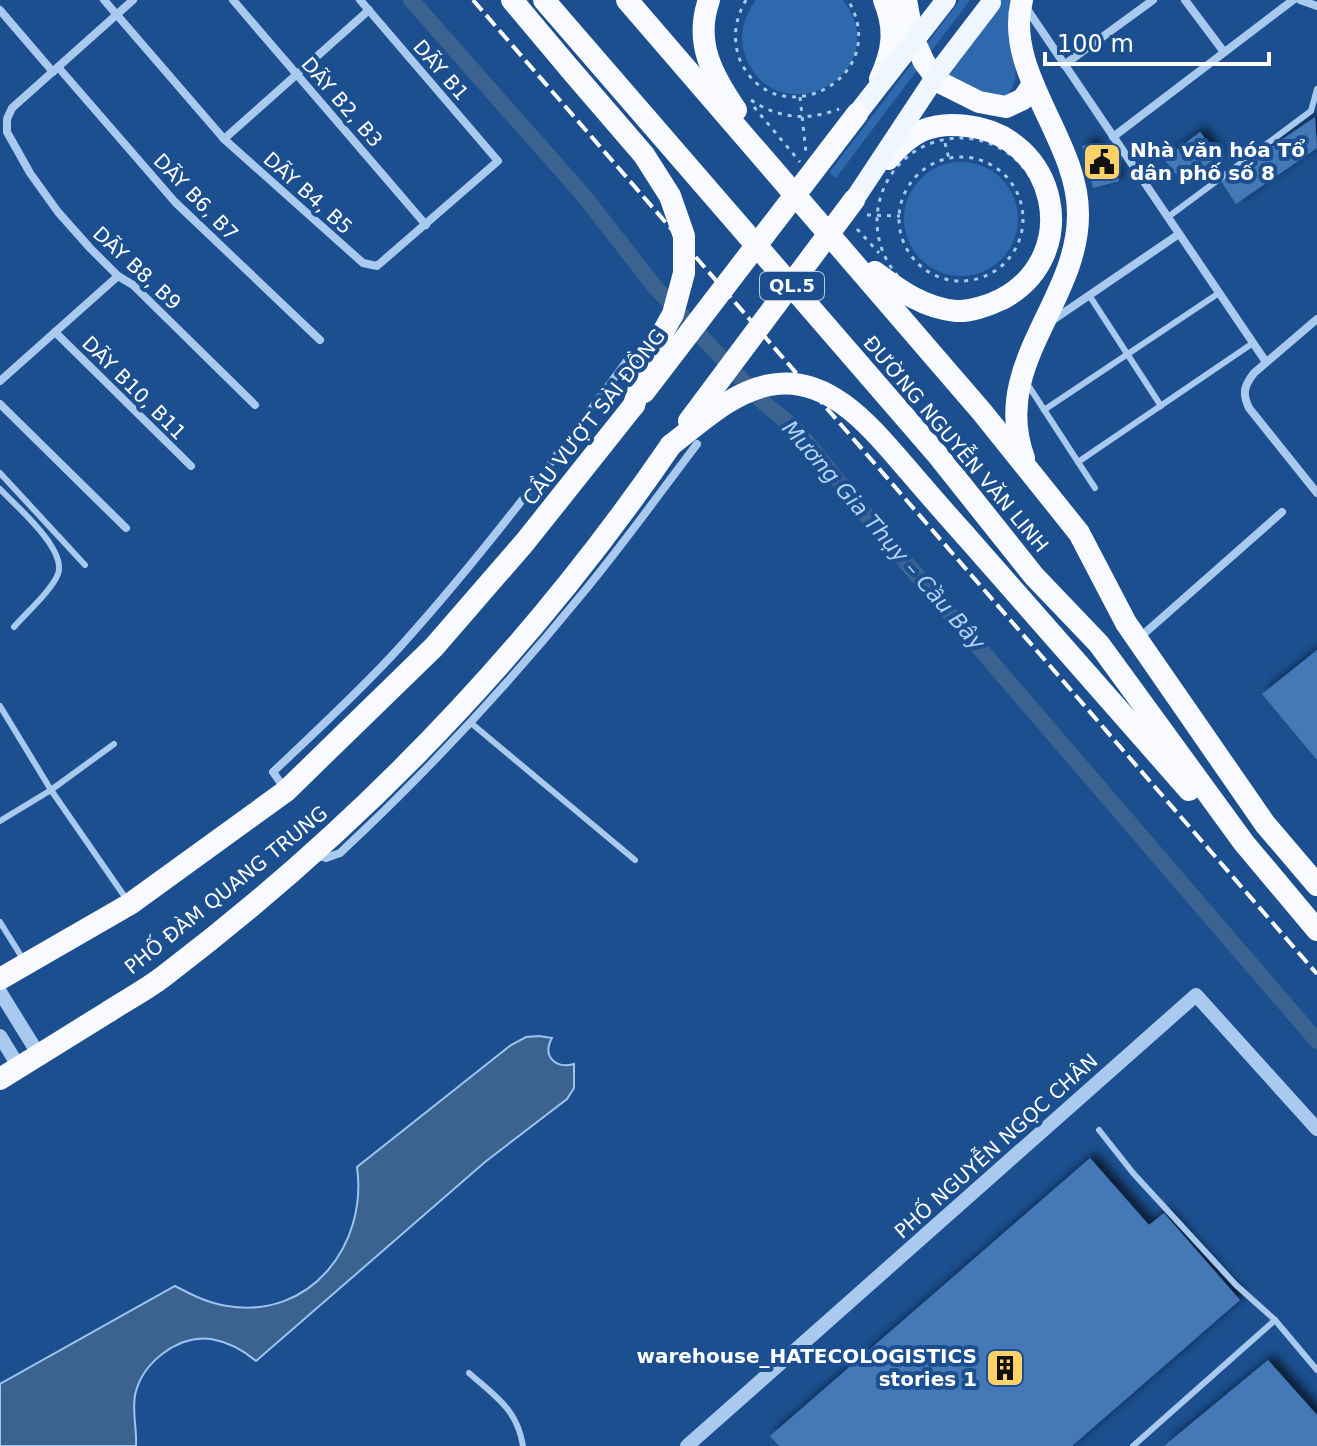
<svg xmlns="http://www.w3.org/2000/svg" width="1317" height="1446" font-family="'DejaVu Sans',sans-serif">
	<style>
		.green { fill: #2e69ad }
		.water { fill: #3c6290; stroke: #9cc4f0; stroke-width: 2 }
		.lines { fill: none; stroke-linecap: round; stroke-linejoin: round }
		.canal { stroke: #3c6290; stroke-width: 16 }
		.building { fill: #4478b7; filter: url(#shadow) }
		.path { stroke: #a9c9ee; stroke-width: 3; stroke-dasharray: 4 6; stroke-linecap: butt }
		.service { stroke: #a9c9ee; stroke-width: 6 }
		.minor { stroke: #a9c9ee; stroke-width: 8 }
		.tertiary { stroke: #a9c9ee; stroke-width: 14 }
		.trunk { stroke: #f8faff; stroke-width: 22 }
		.rail { stroke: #fff; stroke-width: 4; stroke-dasharray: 14 6; stroke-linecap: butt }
		.primary-bridge { stroke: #f0f6ff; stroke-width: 20 }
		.trunk-bridge { stroke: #f8faff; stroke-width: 22 }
		.labels { text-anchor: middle; stroke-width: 8; stroke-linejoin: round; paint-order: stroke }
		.shield { fill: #1b4f8f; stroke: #bbcadd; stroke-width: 2 }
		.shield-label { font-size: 18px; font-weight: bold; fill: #fff }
		.street-label { font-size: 20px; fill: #fff; stroke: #1b4f8f }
		.poi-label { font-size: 20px; font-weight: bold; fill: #fff; stroke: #1b4f8f; text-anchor: start }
		.water-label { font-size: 22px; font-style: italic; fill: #b5d3f5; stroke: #1b4f8f }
	</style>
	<defs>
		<filter id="shadow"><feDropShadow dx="6" dy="-6" stdDeviation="4" flood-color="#0009"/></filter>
	</defs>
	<rect width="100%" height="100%" fill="#1b4f8f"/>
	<!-- green -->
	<g class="green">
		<path d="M756,0H843C898,73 779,137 746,58C738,38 743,17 756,0Z"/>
		<polygon points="960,0 970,0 836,178 829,173"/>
		<path d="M991,0H1013C1012,11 1010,22 1010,32C1012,58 1027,87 998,100L933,77Z"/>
		<circle cx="961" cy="219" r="57"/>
	</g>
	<!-- water -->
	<path class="water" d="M539,1036L552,1038C542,1056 555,1069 574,1064V1088L567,1099L485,1162L256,1361C243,1350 228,1342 211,1339C177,1335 142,1363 135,1395C132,1412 137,1429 136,1446H0V1384L175,1286C192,1295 208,1303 227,1306C310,1320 368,1245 357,1167L511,1045L526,1037Z"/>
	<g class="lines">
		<!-- canal -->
		<polyline class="canal" points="411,0 584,196 655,287 763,402 797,430 884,537 1317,1041"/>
	</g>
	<!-- building -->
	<g class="building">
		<polygon points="1315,117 1317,148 1236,204 1221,181"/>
		<polygon points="1200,132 1219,156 1183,183 1164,159"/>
		<polygon points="1095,143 1103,172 1115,168 1119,181 1093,188 1082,146"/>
		<polygon points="1317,650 1317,760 1262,694"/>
		<polygon points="1090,1158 1149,1225 1164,1213 1240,1300 1072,1446 779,1446 770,1436"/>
		<polygon points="1268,1360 1317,1415 1317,1446 1164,1446"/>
	</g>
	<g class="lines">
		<!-- path -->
		<g class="path">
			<path d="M746,0C735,19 732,39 740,60C774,138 895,80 848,0"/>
			<polyline points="800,97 806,153"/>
			<path d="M751,100C779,119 808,121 839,109"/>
			<polyline points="754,107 800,162"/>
			<circle cx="960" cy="221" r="83"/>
			<polyline points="945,143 949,159"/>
			<circle cx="961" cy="219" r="62"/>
			<polyline points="867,215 900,216"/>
			<polyline points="857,229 879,253"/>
		</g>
		<!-- service -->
		<g class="service">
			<polyline points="1168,217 1311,111 1317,89"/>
			<polyline points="1089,295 1161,406"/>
			<polyline points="1028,385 1078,462 1253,343"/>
			<polyline points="1044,410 1219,293"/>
			<polyline points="1078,462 1095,488"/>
			<polyline points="0,473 85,565"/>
			<path d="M0,489C16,506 67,549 58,574C52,590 26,613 14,627"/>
			<polyline points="0,706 51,790 127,900"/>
			<polyline points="471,723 635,860"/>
			<polyline points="0,821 51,790 114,744"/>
			<polyline points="0,922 23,959"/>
			<polyline points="1099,1130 1133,1173 1236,1285 1275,1320 1317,1370"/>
			<path d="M469,1373C496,1397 517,1409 523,1446"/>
			<polyline points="1133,1446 1275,1320"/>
		</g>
		<!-- minor -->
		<g class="minor">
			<polyline points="104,0 224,139 363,263 377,266 498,161 360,0"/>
			<polyline points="133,0 12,108 7,119 7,132 30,173 58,212 90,248 118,276 133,285 255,405"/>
			<polyline points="233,0 426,225"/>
			<polyline points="1185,0 1224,52"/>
			<polyline points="1300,0 1317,6"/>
			<polyline points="1027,9 1266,362"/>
			<polyline points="0,10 53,72"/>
			<polyline points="1064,65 1153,0"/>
			<polyline points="58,67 175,202 320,340"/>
			<polyline points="1113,137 1293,0"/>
			<polyline points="224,139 369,10"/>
			<path d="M1317,319L1254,373C1244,386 1242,393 1249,408L1317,493"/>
			<polyline points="1053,320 1179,234"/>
			<polyline points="55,332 191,466"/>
			<polyline points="0,381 118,276"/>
			<polyline points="0,404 126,528"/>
			<polyline points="1138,639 1282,512"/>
			<path d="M285,789L273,772C316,731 360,691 399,648C481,557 554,460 626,362"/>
			<path d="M315,855L326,858L340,853C427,772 507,686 582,594C622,546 659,494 697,444"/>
		</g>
		<!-- tertiary -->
		<g class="tertiary">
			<polyline points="0,992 39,1055"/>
			<polyline points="0,1036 19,1067"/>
			<polyline points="687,1446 1196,995 1317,1129"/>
		</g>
		<!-- trunk -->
		<g class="trunk">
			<polyline points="512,0 570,69"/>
			<polyline points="544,0 936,453 1034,576 1099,644 1244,843 1317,930"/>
			<polyline points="627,0 982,412 1079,533 1126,623 1265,824 1317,885"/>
			<path d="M709,0C694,42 712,75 736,110"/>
			<polyline points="906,0 913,38 924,62 939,82 979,102 1006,107 1023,99 1033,84"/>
			<path d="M1022,0C1003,73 1079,140 1078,215C1078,302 990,365 1024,458"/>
			<path d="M880,79C893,51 896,29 884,0"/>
			<path d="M875,272C899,290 924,308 956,311C970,312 990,305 1002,299C1084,255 1057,136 967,126C931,121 911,132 888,159"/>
			<polyline points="965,535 1189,790"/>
			<polyline points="0,979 130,904 286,791 434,647 525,542 634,405"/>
			<path d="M0,1079C36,1057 72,1034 108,1012C126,1000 146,990 164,976C360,827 532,648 671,445"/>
		</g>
		<!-- rail -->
		<polyline class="rail" points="473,0 1317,974"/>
		<!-- primary-bridge -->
		<g class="primary-bridge">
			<polyline points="857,114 946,0"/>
			<polyline points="854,200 942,67 991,3"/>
		</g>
		<!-- trunk-bridge -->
		<g class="trunk-bridge">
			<polyline points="570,69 644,155 670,196 684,236 684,273 673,314 648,359 634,405"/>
			<polyline points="644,392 857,114"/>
			<polyline points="689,421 854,200"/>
			<path d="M671,445C701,422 732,392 770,385C830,373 874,431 909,471C927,492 946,514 965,535"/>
		</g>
	</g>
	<!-- icons -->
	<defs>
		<g id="civic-square" transform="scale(2)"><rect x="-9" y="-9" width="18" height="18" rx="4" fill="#ffd166" stroke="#1b4f8f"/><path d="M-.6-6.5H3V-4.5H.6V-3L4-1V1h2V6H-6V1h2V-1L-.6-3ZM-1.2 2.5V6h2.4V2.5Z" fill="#111"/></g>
		<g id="building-square" transform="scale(2)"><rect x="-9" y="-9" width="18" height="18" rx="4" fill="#ffd166" stroke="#1b4f8f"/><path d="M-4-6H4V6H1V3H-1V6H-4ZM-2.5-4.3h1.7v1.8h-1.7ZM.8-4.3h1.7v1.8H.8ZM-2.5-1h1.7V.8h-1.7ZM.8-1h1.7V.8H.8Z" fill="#111"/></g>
	</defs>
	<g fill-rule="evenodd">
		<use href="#civic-square" x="1102" y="162"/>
		<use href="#building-square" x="1005" y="1368"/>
	</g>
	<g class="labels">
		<!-- shield labels -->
		<rect class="shield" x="760" y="272" width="64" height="28" rx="6"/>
		<g class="shield-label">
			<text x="792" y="292">QL.5</text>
		</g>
		<!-- street labels -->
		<g class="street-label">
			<text transform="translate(441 70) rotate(49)" y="7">DÃY B1</text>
			<text transform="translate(342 102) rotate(49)" y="7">DÃY B2, B3</text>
			<text transform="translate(308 193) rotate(42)" y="7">DÃY B4, B5</text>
			<text transform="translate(196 197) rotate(46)" y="7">DÃY B6, B7</text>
			<text transform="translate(137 268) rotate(43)" y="7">DÃY B8, B9</text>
			<text transform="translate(134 388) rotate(45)" y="7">DÃY B10, B11</text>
			<text transform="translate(594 417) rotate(-52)" y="7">CẦU VƯỢT SÀI ĐỒNG</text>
			<text transform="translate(956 444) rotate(50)" y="7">ĐƯỜNG NGUYỄN VĂN LINH</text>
			<text transform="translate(226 890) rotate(-39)" y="7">PHỐ ĐÀM QUANG TRUNG</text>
			<text transform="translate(996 1146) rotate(-42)" y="7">PHỐ NGUYỄN NGỌC CHÂN</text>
		</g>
		<!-- poi labels -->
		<g class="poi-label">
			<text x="1130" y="157">Nhà văn hóa Tổ<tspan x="1130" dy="23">dân phố số 8</tspan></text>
			<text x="977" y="1363" text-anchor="end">warehouse_HATECOLOGISTICS<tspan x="977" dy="23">stories 1</tspan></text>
		</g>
		<!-- water labels -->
		<g class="water-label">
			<text transform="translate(884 535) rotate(49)" y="8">Mương Gia Thụy – Cầu Bây</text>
		</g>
	</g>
	<!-- scale -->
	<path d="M1045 52v12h224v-12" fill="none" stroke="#ffffff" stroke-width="4"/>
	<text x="1057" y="52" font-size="24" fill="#ffffff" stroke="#1b4f8f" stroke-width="6" paint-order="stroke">100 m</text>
</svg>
